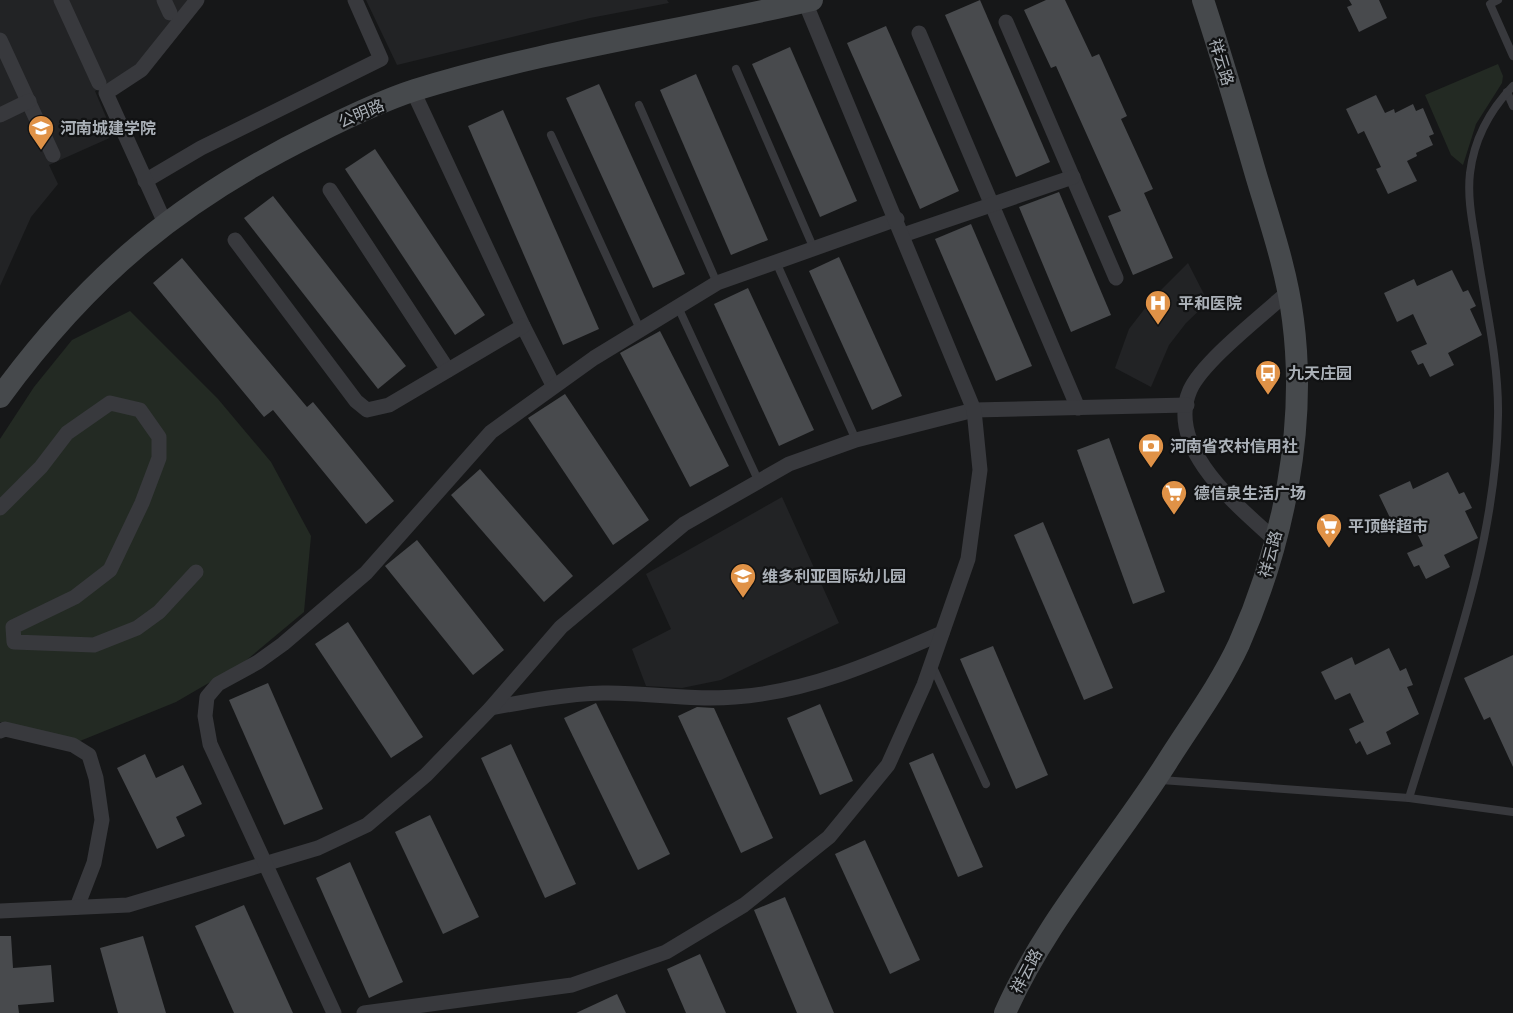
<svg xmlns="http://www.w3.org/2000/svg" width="1513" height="1013" font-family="Roboto,'Noto Sans SC',sans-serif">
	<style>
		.built { fill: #222325 }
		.green { fill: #232a23 }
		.building { fill: #484a4d }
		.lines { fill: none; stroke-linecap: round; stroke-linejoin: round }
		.lane { stroke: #38393d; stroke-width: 8 }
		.street { stroke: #38393d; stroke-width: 15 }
		.secondary { stroke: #46494c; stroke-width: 22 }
		.labels { text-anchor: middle; stroke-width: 4.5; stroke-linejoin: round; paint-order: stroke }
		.street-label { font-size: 16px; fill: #aab0b7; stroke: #111213 }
		.poi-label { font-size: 16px; font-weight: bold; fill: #aab0b7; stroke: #111213; text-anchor: start }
	</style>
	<rect width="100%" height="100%" fill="#161718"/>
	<!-- built -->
	<g class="built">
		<polygon points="0,0 190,0 148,56 120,79 95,91 114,136 49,165 58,184 31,217 0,286"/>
		<polygon points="366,0 667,0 669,3 590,18 397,65"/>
		<polygon points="1188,263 1208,302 1186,323 1169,345 1151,387 1115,368 1129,329 1153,298"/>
		<polygon points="782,497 839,623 721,680 682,688 646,686 632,649 671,629 646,574"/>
	</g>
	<!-- green -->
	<g class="green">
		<polygon points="1498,64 1503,76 1502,83 1476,124 1463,165 1451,155 1425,95"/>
		<polygon points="130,311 218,399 271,462 311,536 304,612 243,663 176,702 75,743 0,722 0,439 34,387 72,340"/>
	</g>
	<!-- building -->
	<g class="building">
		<polygon points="980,0 1050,162 1016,177 945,15"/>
		<polygon points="1046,0 1065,0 1092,57 1099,54 1127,116 1121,119 1153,189 1144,193 1173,258 1133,275 1108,216 1121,211 1056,66 1051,68 1024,10"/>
		<polygon points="1349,0 1379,0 1387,18 1359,32 1347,7 1352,5"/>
		<polygon points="886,26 959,191 920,209 847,43"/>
		<polygon points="790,47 857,201 820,217 752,64"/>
		<polygon points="696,74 768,240 731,255 660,90"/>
		<polygon points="599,84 685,274 653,288 566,98"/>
		<polygon points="1376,95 1385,113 1394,109 1395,113 1413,104 1416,111 1423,108 1434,134 1429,136 1433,145 1416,153 1417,156 1407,161 1417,181 1388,194 1376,169 1381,167 1364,131 1358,134 1346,109"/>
		<polygon points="503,110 599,329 563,345 468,126"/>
		<polygon points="375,149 485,315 455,335 345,169"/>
		<polygon points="1059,192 1111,315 1071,332 1019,207"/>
		<polygon points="273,196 406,366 378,389 244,218"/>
		<polygon points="971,224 1032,366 996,381 935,239"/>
		<polygon points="839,257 902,396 872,410 809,271"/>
		<polygon points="182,258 307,407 313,402 394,501 366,524 273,410 264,417 153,283"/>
		<polygon points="1452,270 1463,292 1468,290 1476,306 1470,309 1482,335 1448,353 1454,365 1430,377 1423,363 1418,365 1411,351 1427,344 1413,314 1397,322 1384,293 1414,279 1417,286"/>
		<polygon points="748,288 814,430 779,446 714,304"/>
		<polygon points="660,331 729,466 690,487 620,353"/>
		<polygon points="565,394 649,520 613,545 528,418"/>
		<polygon points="1109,438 1165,592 1133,604 1077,450"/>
		<polygon points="480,469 573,576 544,602 451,495"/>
		<polygon points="1448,472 1459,494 1464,492 1472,508 1465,511 1478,538 1444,555 1450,567 1426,579 1419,565 1414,567 1407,553 1423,546 1409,516 1393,524 1379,495 1410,481 1413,489"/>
		<polygon points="1043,522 1113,688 1084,700 1014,535"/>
		<polygon points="417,540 504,650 473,675 385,566"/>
		<polygon points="348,622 423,737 391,758 315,644"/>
		<polygon points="993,646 1048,775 1016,789 960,659"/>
		<polygon points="1389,648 1400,671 1406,668 1413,685 1407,687 1419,714 1386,732 1391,744 1367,755 1360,741 1356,744 1349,729 1364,722 1350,693 1335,700 1321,672 1352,657 1355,665"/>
		<polygon points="1513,655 1513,767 1490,717 1484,720 1464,678"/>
		<polygon points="268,683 323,809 284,825 229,700"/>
		<polygon points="596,703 670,854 638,870 564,718"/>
		<polygon points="820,704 853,781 820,795 787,718"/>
		<polygon points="697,707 714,708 773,838 741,853 678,716"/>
		<polygon points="511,744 576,884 545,898 481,758"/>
		<polygon points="933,753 983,867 958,877 909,763"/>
		<polygon points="145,754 156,778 183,765 202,804 176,817 185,836 157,849 117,768"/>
		<polygon points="430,815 479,917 443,934 395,832"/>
		<polygon points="865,840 920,960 890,974 835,854"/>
		<polygon points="350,862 403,982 369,998 316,878"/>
		<polygon points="785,897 834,1013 797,1013 754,910"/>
		<polygon points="244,905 293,1013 234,1013 195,926"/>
		<polygon points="0,936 11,936 13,968 51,965 54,1002 18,1005 19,1013 0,1013"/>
		<polygon points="143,936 166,1013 118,1013 100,948"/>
		<polygon points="700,954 726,1013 686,1013 667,969"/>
		<polygon points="617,994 626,1013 576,1013"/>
	</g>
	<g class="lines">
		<!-- lane -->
		<g class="lane">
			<polyline points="1498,0 1490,4 1513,56"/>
			<polyline points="736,69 814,249"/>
			<polyline points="1507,92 1513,106"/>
			<polyline points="639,105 717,283"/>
			<polyline points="551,135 640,329"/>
			<polyline points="776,262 856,440"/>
			<polyline points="678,307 759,482"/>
			<polyline points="932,665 986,784"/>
			<polyline points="1161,780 1409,798 1513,812"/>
			<path d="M1409,798C1447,673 1496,548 1498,416C1499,361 1485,304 1477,250C1473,225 1467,199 1470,173C1474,140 1490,110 1513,86"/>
		</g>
		<!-- street -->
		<g class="street">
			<polyline points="61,0 99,83"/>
			<polyline points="164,0 170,13"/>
			<polyline points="1006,22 1116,278"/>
			<polyline points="919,33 1078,408"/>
			<polyline points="0,40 53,155"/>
			<polyline points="413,91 523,326 553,385"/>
			<polyline points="0,115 29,101"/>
			<polyline points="145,181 201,148 381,59 355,0"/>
			<polyline points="330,190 448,370"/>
			<polyline points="165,223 106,93 141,70 197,0"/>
			<polyline points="903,235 1073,177"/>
			<polyline points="235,240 356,401 367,410 389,405 523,326"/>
			<polyline points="0,508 41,467 67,433 110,403 140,410 159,437 159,458 142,503 110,570 75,597 13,627 14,642 94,645 137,628 159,612 196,572"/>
			<path d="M1275,540C1238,506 1165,448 1190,390C1203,361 1263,315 1288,292"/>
			<path d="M491,708C528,701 566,694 603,693C647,692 691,701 735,697C809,692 876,662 942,633"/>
			<polyline points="0,731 5,729 73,745 89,755 96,778 102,820 94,863 77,907"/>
			<polyline points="0,911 128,905 318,848 367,825 426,775 491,708 561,627 684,524 789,464 856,440 974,410 1187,405"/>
			<polyline points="334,1013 210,744 205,716 207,697 218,684 258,662 283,644 366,573 491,432 594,358 717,283 897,219"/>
			<polyline points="364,1013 572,985 666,952 744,905 829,837 888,765 924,685 968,559 980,470 974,410 805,2"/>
		</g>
		<!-- secondary -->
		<g class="secondary">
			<path d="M0,397C89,275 181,199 316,133C348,117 381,101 415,90C544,50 680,31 812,0"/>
			<path d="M1005,1013C1046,920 1113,847 1167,762C1191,724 1220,685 1239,644C1283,545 1307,428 1293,320C1287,271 1270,222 1256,175C1239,116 1222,58 1203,0"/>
		</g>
	</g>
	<!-- icons -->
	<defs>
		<g id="university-pin" transform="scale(1.35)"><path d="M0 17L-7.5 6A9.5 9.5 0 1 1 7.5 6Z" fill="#e09247" stroke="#111213"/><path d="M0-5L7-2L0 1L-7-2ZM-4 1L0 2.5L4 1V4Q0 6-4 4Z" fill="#fff"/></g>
		<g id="hospital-pin" transform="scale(1.35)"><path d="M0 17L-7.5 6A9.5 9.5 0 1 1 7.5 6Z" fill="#e09247" stroke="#111213"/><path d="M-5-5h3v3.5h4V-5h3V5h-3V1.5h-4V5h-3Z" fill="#fff"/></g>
		<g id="bus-pin" transform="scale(1.35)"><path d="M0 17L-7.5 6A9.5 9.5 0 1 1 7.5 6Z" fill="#e09247" stroke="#111213"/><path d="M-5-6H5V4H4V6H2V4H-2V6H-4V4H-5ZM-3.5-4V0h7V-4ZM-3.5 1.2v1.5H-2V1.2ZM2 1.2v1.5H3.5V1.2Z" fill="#fff"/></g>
		<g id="bank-pin" transform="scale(1.35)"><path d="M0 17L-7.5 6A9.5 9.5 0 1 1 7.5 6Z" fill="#e09247" stroke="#111213"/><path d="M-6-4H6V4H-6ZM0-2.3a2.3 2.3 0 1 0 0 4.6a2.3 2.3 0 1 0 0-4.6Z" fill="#fff"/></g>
		<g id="supermarket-pin" transform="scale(1.35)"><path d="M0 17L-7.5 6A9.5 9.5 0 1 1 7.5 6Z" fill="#e09247" stroke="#111213"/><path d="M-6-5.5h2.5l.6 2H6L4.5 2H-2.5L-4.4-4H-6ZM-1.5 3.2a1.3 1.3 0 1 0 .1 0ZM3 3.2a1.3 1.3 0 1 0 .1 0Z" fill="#fff"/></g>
		<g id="school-pin" transform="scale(1.35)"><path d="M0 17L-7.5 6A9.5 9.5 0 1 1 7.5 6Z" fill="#e09247" stroke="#111213"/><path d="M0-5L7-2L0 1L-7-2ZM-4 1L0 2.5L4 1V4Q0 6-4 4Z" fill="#fff"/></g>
	</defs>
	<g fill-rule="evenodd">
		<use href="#university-pin" x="41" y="128"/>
		<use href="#hospital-pin" x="1158" y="303"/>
		<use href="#bus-pin" x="1268" y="373"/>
		<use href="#bank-pin" x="1151" y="446"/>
		<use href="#supermarket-pin" x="1174" y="493"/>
		<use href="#supermarket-pin" x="1329" y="526"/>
		<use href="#school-pin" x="743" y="576"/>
	</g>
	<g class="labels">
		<!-- street labels -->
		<g class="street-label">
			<text transform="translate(1222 62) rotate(73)" y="6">祥云路</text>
			<text transform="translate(361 113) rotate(-23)" y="6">公明路</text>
			<text transform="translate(1270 554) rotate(-75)" y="6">祥云路</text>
			<text transform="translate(1026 971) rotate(-62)" y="6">祥云路</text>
		</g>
		<!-- poi labels -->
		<g class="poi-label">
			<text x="60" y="134">河南城建学院</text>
			<text x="1178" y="309">平和医院</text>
			<text x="1288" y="379">九天庄园</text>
			<text x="1170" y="452">河南省农村信用社</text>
			<text x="1194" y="499">德信泉生活广场</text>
			<text x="1348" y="532">平顶鲜超市</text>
			<text x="762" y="582">维多利亚国际幼儿园</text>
		</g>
	</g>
</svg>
